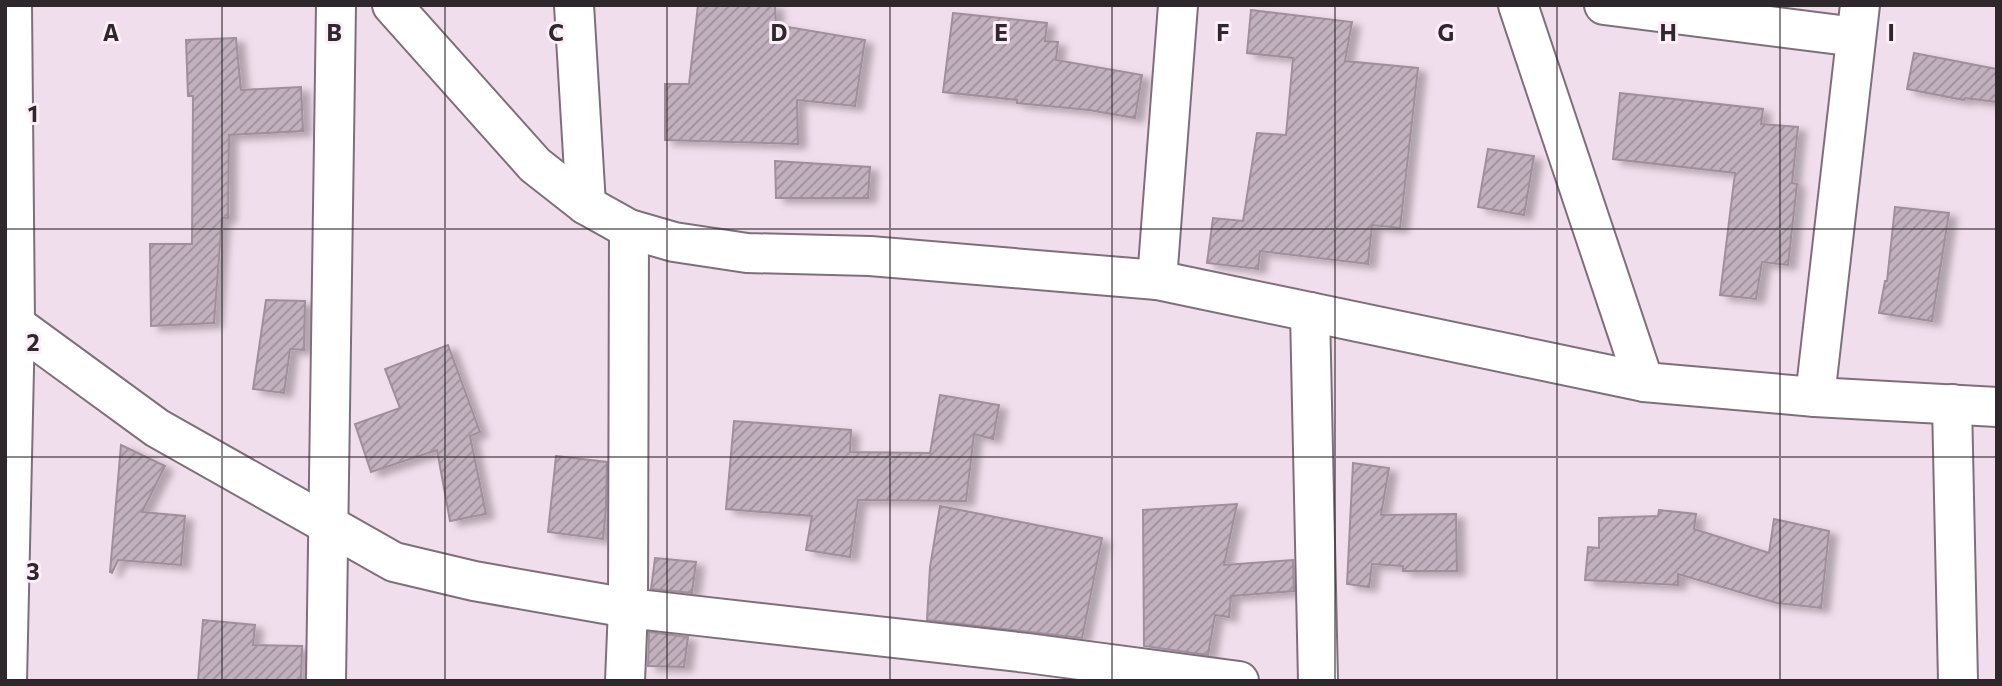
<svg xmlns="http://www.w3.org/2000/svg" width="2002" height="686" font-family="Commissioner,sans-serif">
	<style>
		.building { fill: url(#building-hatch); stroke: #a08f9b; stroke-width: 2; filter: url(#shadow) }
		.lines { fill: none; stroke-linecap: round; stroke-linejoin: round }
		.street-casing { stroke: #7f6f7b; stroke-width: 42 }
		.secondary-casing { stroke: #7f6f7b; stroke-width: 42 }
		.street { stroke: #fff; stroke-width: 38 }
		.secondary { stroke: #fff; stroke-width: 38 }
		.grid { fill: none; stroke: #2e272c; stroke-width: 2; stroke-opacity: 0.55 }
		.grid-label { font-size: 23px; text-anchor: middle; font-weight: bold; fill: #2e272c; stroke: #feecf9; stroke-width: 6; stroke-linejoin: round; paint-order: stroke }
	</style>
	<defs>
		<pattern id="building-hatch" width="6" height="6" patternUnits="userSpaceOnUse" patternTransform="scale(1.75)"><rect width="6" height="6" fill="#c1b0bd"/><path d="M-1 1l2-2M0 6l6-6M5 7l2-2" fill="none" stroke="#9d8f9a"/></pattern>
		<filter id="shadow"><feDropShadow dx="8" dy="4.5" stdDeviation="3.5" flood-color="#0004"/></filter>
	</defs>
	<rect width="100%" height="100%" fill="#f1deec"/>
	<!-- building -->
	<g class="building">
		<polygon points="698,5 775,5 776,25 865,40 855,106 797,100 798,144 665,140 665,84 689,84"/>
		<polygon points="1251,10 1352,22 1345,61 1418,68 1400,228 1372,225 1368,264 1260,251 1258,269 1207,263 1213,218 1243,221 1257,133 1286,135 1293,58 1247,53"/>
		<polygon points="953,13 1047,23 1045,41 1058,42 1056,60 1142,75 1135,118 1089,110 1017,103 1017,100 943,92"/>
		<polygon points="236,38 241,90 301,87 303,131 229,135 228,218 222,218 214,323 151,326 150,244 192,244 193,96 188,96 186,40"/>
		<polygon points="1914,53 1997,69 1997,102 1965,98 1964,100 1907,89"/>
		<polygon points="1620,93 1763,109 1761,124 1798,127 1792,183 1797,184 1788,265 1762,262 1756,299 1720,295 1735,173 1613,159"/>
		<polygon points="1488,149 1534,156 1524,215 1478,207"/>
		<polygon points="775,161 870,167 868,198 776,198"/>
		<polygon points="1895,207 1949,213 1932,321 1879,313 1885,281 1887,281"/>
		<polygon points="266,300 305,301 304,350 290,349 284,393 253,389"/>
		<polygon points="448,345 480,432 470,436 486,514 450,521 437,450 371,472 355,424 400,408 385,369"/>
		<polygon points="940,395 999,405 993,439 974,434 966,501 858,500 850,557 806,550 812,516 726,509 734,421 851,430 850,452 930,453"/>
		<polygon points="121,445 165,466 142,512 185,516 181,565 118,560 112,573 110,572"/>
		<polygon points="556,456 607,462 606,507 603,539 548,532"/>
		<polygon points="1353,463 1389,468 1381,515 1456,514 1457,571 1403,571 1403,566 1372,564 1369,587 1347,584"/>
		<polygon points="1237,504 1224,565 1293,560 1294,591 1231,596 1229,617 1215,615 1208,655 1144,646 1143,510"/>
		<polygon points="940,506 1102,538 1082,638 927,620 930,567"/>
		<polygon points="1659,510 1696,514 1694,529 1769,553 1774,519 1829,531 1821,608 1777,603 1678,574 1678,585 1585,580 1588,547 1599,548 1599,518 1658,516"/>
		<polygon points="655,558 696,562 692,593 651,589"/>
		<polygon points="203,620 255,625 253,645 302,646 301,681 198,681"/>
		<polygon points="649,632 688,637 684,667 648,666"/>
	</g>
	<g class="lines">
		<!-- street casing -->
		<g class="street-casing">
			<g id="street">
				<polyline points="574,5 586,205"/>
				<polyline points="1518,5 1644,382"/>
				<polyline points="1604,5 1856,37"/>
				<polyline points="1157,280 1178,5"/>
				<polyline points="1310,312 1318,681"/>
				<polyline points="5,317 157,428 394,562 474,581 628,608 1027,653 1239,681"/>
				<polyline points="1815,397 1860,5"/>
				<polyline points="1952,404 1958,681"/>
				<polyline points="7,681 15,324 12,5"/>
				<polyline points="326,681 336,5"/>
				<polyline points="625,681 628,608 629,229"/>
			</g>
		</g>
		<!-- secondary casing -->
		<g class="secondary-casing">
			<polyline id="secondary" points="392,5 535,165 586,205 629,229 674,242 747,253 870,256 1157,280 1644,382 1815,397 1997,407"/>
		</g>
		<!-- street -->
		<use href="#street" class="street"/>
		<!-- secondary -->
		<use href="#secondary" class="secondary"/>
	</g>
	<!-- grid -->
	<path class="grid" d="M222,5V681M445,5V681M667,5V681M890,5V681M1112,5V681M1335,5V681M1557,5V681M1780,5V681M5,229H1997M5,457H1997"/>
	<g class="grid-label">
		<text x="111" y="41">A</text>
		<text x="334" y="41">B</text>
		<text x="556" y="41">C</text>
		<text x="779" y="41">D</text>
		<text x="1001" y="41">E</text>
		<text x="1223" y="41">F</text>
		<text x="1446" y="41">G</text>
		<text x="1668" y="41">H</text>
		<text x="1891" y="41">I</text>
		<text x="33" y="122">1</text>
		<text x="33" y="351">2</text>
		<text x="33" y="580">3</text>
	</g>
	<!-- border -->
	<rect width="2002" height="686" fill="none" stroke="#2e272c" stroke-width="14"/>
</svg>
